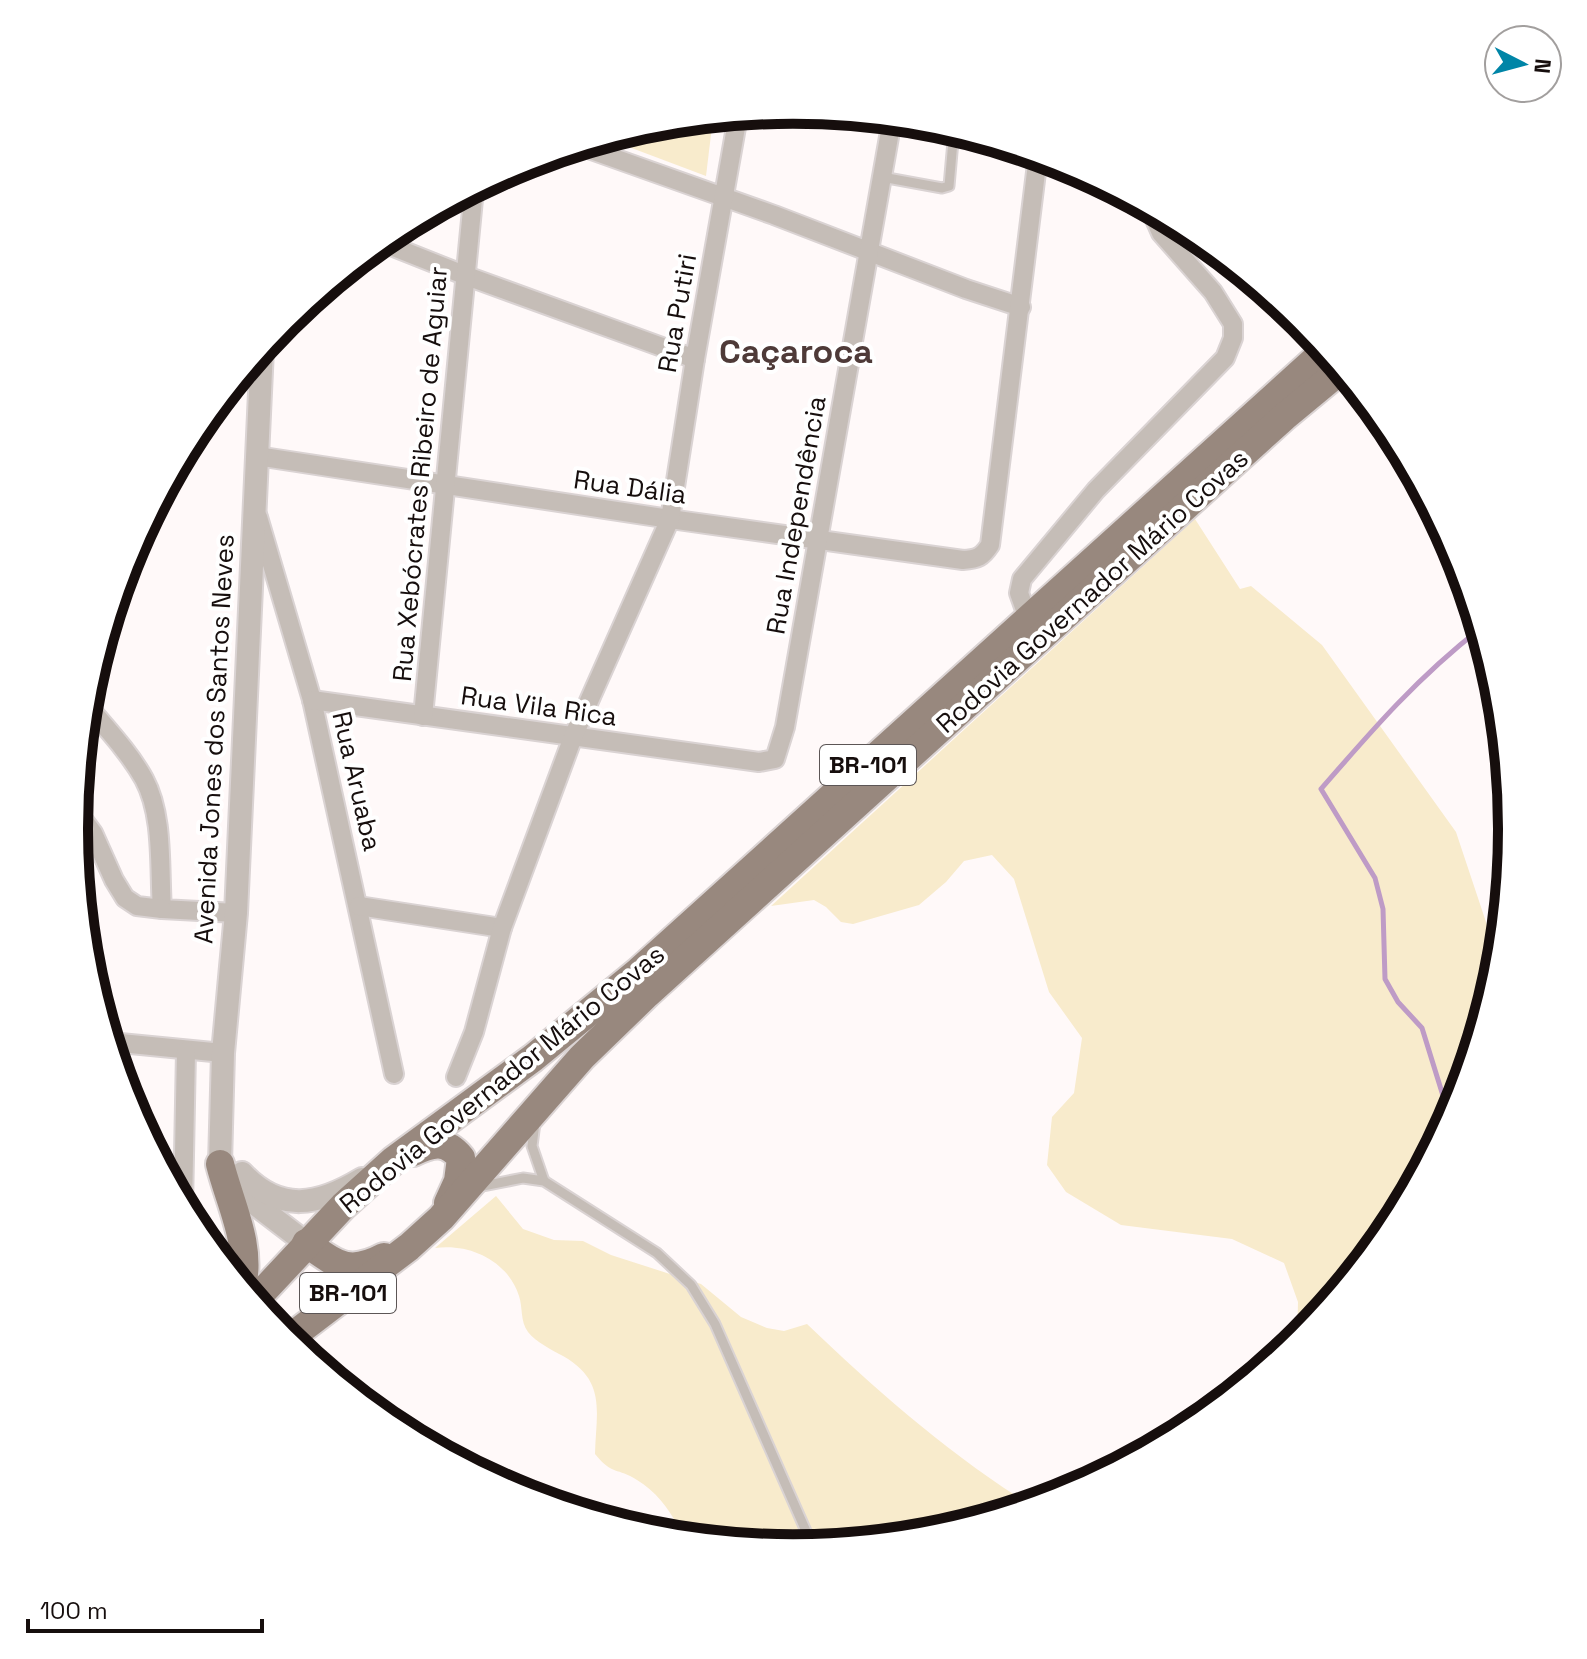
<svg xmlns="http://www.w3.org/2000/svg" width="1587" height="1659" font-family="'Space Grotesk',sans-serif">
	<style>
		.green { fill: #f8ebcc }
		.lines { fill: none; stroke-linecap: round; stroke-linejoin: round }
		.stream { stroke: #be9bc6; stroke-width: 5 }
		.service-casing { stroke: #dad3d3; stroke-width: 13 }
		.minor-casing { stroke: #dad3d3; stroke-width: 22 }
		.tertiary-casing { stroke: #dad3d3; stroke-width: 26 }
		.primary-casing { stroke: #dad3d3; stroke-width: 32 }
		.service { stroke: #c5bdb7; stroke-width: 9 }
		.minor { stroke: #c5bdb7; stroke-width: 18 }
		.tertiary { stroke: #c5bdb7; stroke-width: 22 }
		.primary { stroke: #98887e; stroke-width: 28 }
		.labels { text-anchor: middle; stroke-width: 8; stroke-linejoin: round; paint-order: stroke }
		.shield { fill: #fff; stroke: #5c5656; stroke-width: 2 }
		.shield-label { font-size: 24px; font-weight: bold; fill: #160e0d }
		.street-label { font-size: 26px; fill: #160e0d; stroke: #fff }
		.district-label { font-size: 34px; font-weight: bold; fill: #4e3a38; stroke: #fff }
		.rim { fill: none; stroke: #160e0d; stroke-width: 10 }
	</style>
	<rect width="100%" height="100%" fill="#fff9f9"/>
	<!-- green -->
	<g class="green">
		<polygon points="713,118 706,176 605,138 654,124"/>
		<polygon points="1195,519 1240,589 1251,586 1322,645 1456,832 1500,964 1458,1105 1391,1230 1297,1342 1298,1302 1284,1263 1232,1239 1121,1225 1066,1192 1047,1165 1052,1117 1074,1093 1082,1038 1049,992 1014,879 992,855 964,861 946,882 919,905 853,924 841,922 826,907 814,900 771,906"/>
		<path d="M496,1196L523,1229L554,1240L583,1241L611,1255L701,1284L741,1317L767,1328L784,1331L807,1324C877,1391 950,1455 1032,1506L933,1535L793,1549L684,1538C673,1515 660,1494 637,1480C617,1467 613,1476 595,1454C596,1412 607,1381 563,1356C552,1350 536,1342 528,1332C520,1321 523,1308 519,1296C508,1261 470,1243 435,1248Z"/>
	</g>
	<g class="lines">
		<!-- stream -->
		<path class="stream" d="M1453,1115L1444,1099L1422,1028L1398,1002L1385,979L1383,909L1375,878L1321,789C1373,729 1418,677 1481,628"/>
		<!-- service casing -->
		<g class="service-casing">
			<g id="service">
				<polyline points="882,177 942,188 949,186 954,130"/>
				<polyline points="535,1123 532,1146 544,1181"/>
				<polyline points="478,1187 523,1178 544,1181 657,1253 691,1285 715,1324 813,1547"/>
			</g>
		</g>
		<!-- minor casing -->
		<g class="minor-casing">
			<g id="minor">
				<polyline points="580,146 774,215 966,289 1021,307"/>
				<polyline points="381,242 464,275 695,359"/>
				<path d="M257,456L670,519L963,560C978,559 982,557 990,545L1038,156"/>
				<polyline points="258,517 312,700 394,1074"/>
				<polyline points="1029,621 1019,593 1022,579 1096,490 1225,358 1233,338 1233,324 1213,292 1161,233 1150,208"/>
				<polyline points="312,700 759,762 775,759 785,727 892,120"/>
				<path d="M86,704C106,728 129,752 144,779C164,816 159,868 162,909L236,913"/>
				<polyline points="423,716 474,189"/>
				<polyline points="76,810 93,833 114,880 125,898 137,906 162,909"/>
				<polyline points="359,906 502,928"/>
				<polyline points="110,1042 223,1053"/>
				<polyline points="456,1077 474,1032 502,928 573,737 670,519 695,359 738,116"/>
				<polyline points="183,1207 186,1051"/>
			</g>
		</g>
		<!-- tertiary casing -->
		<g class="tertiary-casing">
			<g id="tertiary">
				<polyline points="262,349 236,913 223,1053 220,1164 246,1197 306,1243"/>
				<path d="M242,1173C280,1214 319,1205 362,1179"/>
			</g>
		</g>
		<!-- primary casing -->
		<g class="primary-casing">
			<g id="primary">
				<path d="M413,1152C432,1143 446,1139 461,1158L458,1181L448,1203"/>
				<path d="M220,1164C230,1204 252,1245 242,1287"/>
				<path d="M306,1243C336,1264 348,1276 384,1257"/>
				<polyline points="254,1301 343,1206 394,1160 533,1058 639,971 1326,350"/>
				<polyline points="287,1340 409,1247 441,1218 582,1057 647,994 1284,417 1342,369"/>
			</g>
		</g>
		<!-- service -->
		<use href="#service" class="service"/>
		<!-- minor -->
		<use href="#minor" class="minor"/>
		<!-- tertiary -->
		<use href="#tertiary" class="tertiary"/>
		<!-- primary -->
		<use href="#primary" class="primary"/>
	</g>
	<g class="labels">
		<!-- shield labels -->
		<g class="shield">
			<rect x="820" y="745" width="96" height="40" rx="6"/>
			<rect x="300" y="1273" width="96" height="40" rx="6"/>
		</g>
		<g class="shield-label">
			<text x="868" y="773">BR-101</text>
			<text x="348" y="1301">BR-101</text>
		</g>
		<!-- street labels -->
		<g class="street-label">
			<text transform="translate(677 313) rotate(-80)" y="9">Rua Putiri</text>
			<text transform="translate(420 474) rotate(-85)" y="9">Rua Xebócrates Ribeiro de Aguiar</text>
			<text transform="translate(630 487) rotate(8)" y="9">Rua Dália</text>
			<text transform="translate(796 515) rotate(-80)" y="9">Rua Independência</text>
			<text transform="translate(1092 591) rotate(-42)" y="9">Rodovia Governador Mário Covas</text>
			<text transform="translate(539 706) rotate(8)" y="9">Rua Vila Rica</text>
			<text transform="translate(214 739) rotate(-87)" y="9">Avenida Jones dos Santos Neves</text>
			<text transform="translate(357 781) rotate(77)" y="9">Rua Aruaba</text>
			<text transform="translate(502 1079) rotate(-39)" y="9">Rodovia Governador Mário Covas</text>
		</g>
		<!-- district labels -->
		<g class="district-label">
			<text x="796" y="363">Caçaroca</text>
		</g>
	</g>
	<!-- crop -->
	<path d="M0 0H1587V1659H0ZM88 829a705 705 0 1 1 1410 0a705 705 0 1 1-1410 0Z" fill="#fff" fill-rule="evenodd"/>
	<path class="rim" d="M88 829a705 705 0 1 1 1410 0a705 705 0 1 1-1410 0Z"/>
	<!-- north arrow -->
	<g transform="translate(1523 64) rotate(96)"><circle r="38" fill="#ffffff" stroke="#a29f9e" stroke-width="2"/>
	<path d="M0-6L14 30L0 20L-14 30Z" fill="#0085a7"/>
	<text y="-12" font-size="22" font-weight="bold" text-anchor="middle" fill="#160e0d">N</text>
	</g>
	<!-- scale -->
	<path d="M28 1619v12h234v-12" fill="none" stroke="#160e0d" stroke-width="4"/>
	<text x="40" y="1619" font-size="24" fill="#160e0d" stroke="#ffffff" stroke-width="6" paint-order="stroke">100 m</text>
</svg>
